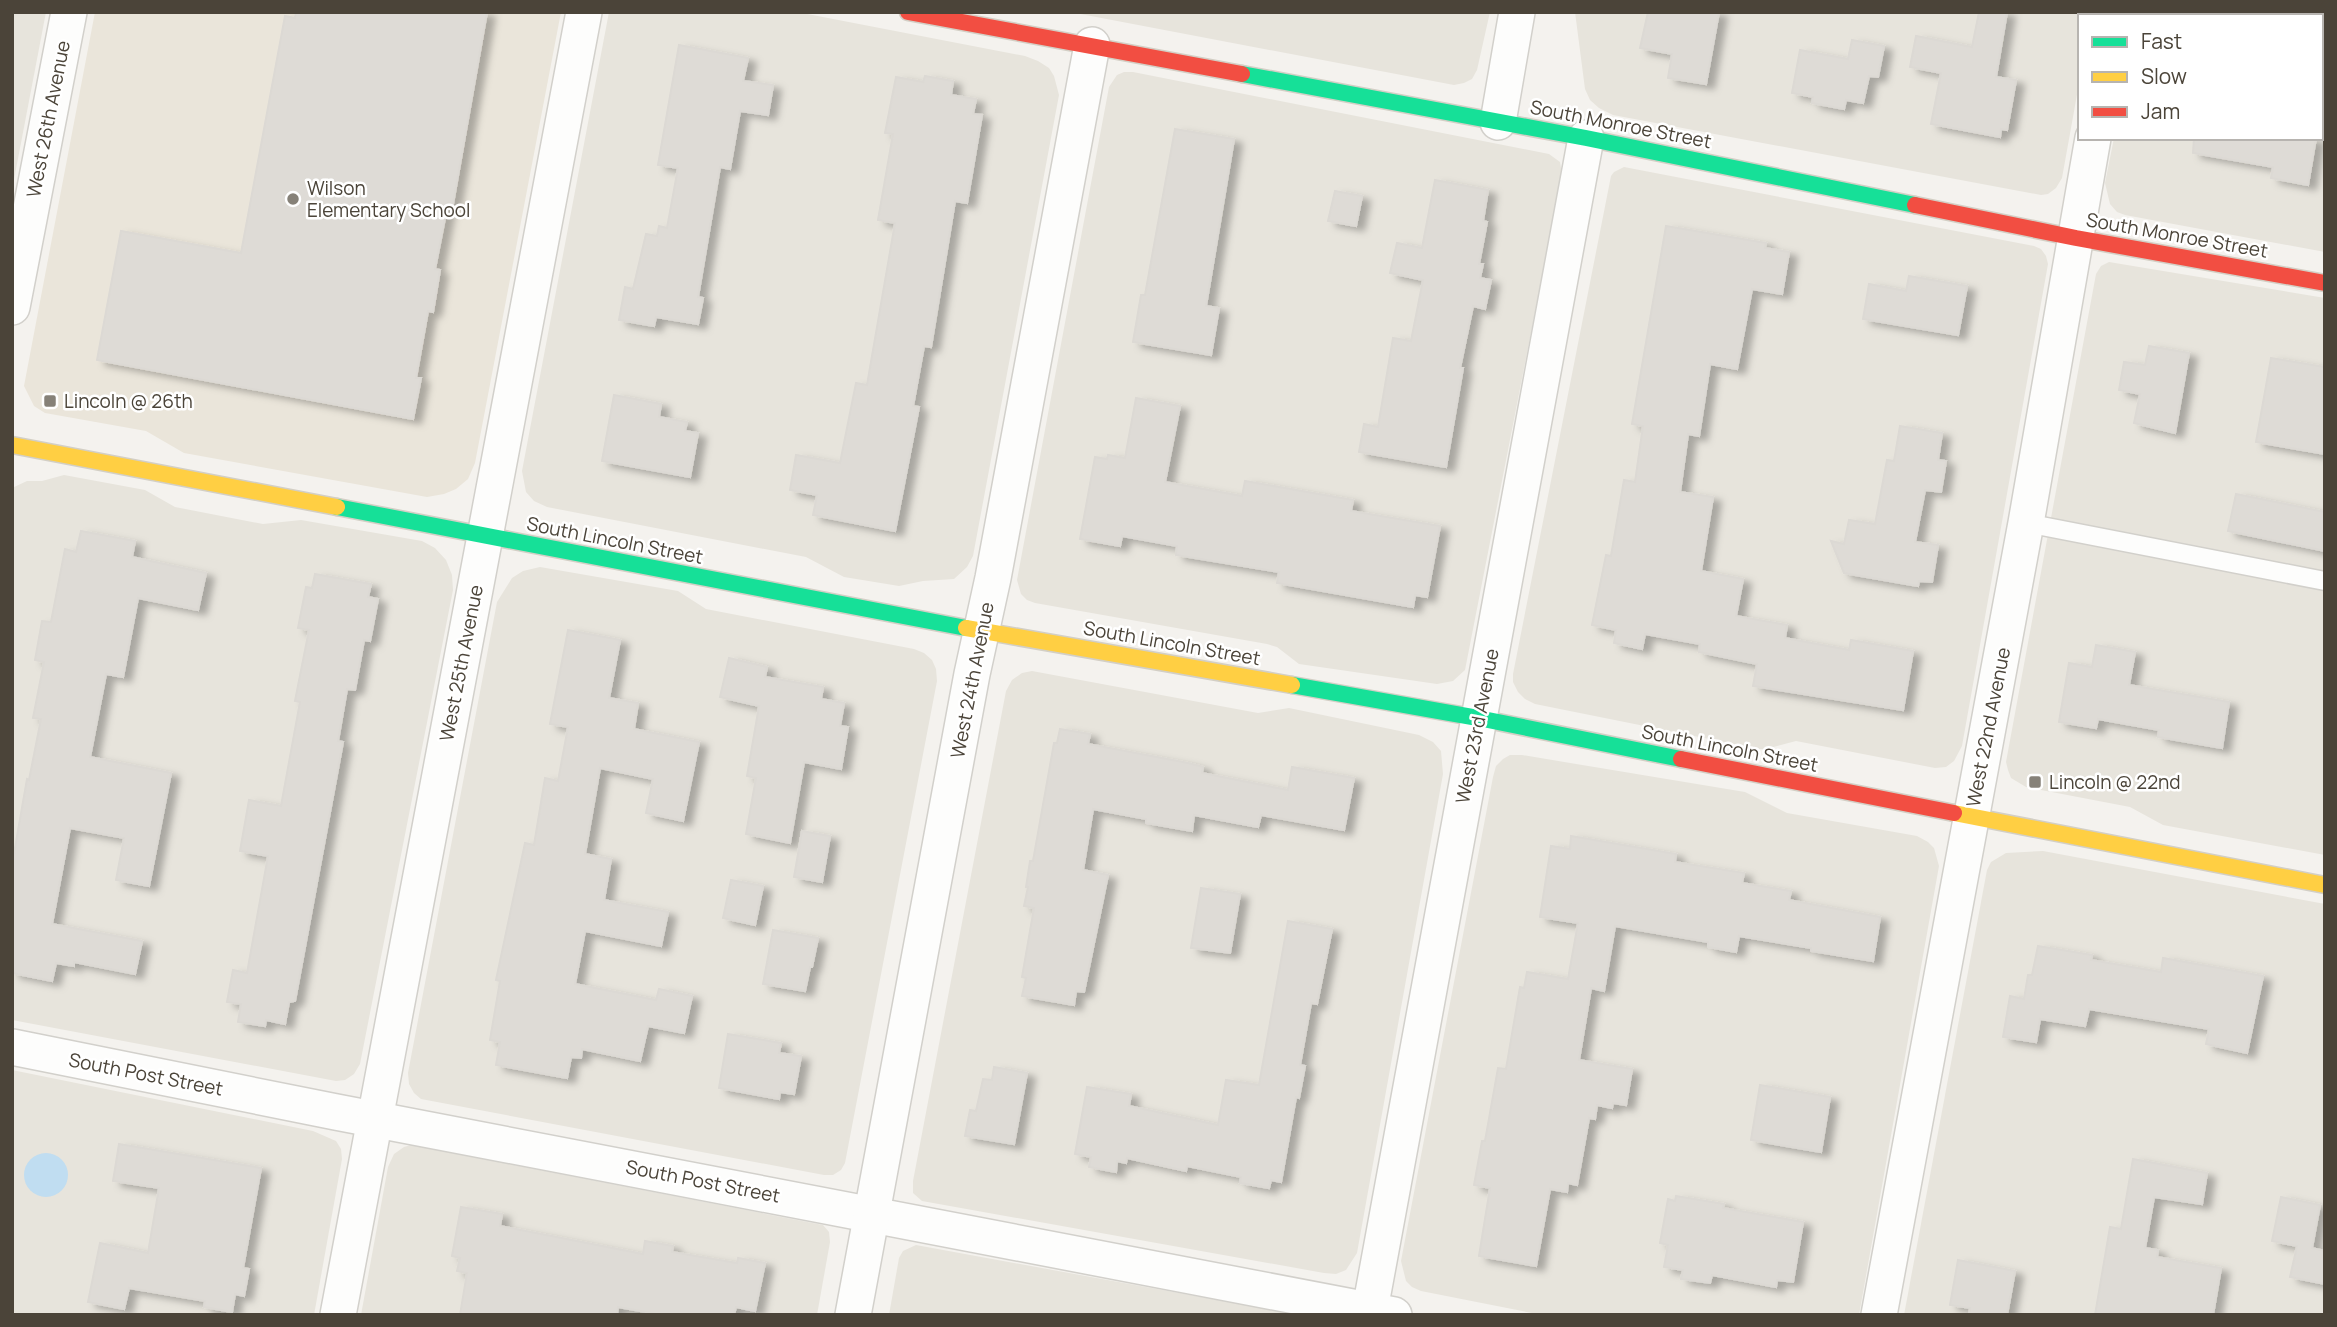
<svg xmlns="http://www.w3.org/2000/svg" width="2337" height="1327" font-family="Manrope,sans-serif">
	<style>
		.residential { fill: #e7e4dc }
		.education { fill: #eae5da }
		.water { fill: #c0ddf1 }
		.building { fill: #dedbd6; stroke: #dcd9d4; stroke-width: 2; filter: url(#shadow) }
		.lines { fill: none; stroke-linecap: round; stroke-linejoin: round }
		.lane-casing { stroke: #d2d0cb; stroke-width: 21 }
		.street-casing { stroke: #d2d0cb; stroke-width: 38 }
		.fast-casing { stroke: #d3cfc5; stroke-width: 19 }
		.slow-casing { stroke: #d3cfc5; stroke-width: 19 }
		.jam-casing { stroke: #d3cfc5; stroke-width: 19 }
		.lane { stroke: #fdfdfc; stroke-width: 18 }
		.street { stroke: #fdfdfc; stroke-width: 35 }
		.fast { stroke: #16e098; stroke-width: 16 }
		.slow { stroke: #ffcf43; stroke-width: 16 }
		.jam { stroke: #f24e42; stroke-width: 16 }
		.poi-dot { fill: #868178; stroke: #fff; stroke-width: 2.5 }
		.labels { text-anchor: middle; stroke-width: 5; stroke-linejoin: round; paint-order: stroke }
		.street-label { font-size: 19px; fill: #4b4439; stroke: #fff }
		.poi-label { font-size: 19px; fill: #4b4439; stroke: #fff; text-anchor: start }
	</style>
	<defs>
		<filter id="shadow"><feDropShadow dx="8" dy="4.5" stdDeviation="3.5" flood-color="#0004"/></filter>
	</defs>
	<rect width="100%" height="100%" fill="#f4f2ee"/>
	<!-- residential -->
	<g class="residential">
		<polygon points="12,12 46,12 12,190"/>
		<polygon points="609,12 797,12 1025,56 1038,61 1049,68 1054,76 1059,95 973,556 967,567 954,579 923,581 899,586 844,577 806,557 547,507 534,501 526,492 522,471"/>
		<polygon points="1070,12 1490,12 1477,70 1472,79 1464,83 1454,85"/>
		<polygon points="1575,12 2092,12 2091,16 2080,16 2080,78 2062,178 2056,188 2048,194 2041,195 1613,115 1599,108 1590,100 1585,89"/>
		<polygon points="2138,12 2325,12 2325,252 2125,215 2117,212 2110,204 2105,183 2114,138 2321,138 2321,16 2137,16"/>
		<polygon points="1124,72 1133,72 1549,154 1560,162 1562,174 1465,670 1453,681 1437,684 1299,664 1277,647 1267,644 1035,603 1027,600 1021,594 1017,580 1109,87 1117,75"/>
		<polygon points="1624,167 2034,246 2041,249 2046,256 2048,264 1962,746 1954,761 1946,767 1935,768 1796,741 1766,749 1759,749 1535,704 1525,699 1518,692 1513,682 1513,674 1611,176 1614,172"/>
		<polygon points="2109,262 2325,298 2325,855 2163,825 2130,807 2026,787 2011,778 2008,770 2006,762 2096,274 2101,266"/>
		<polygon points="64,475 145,490 175,507 263,524 301,520 422,541 435,548 446,560 452,575 453,590 360,1064 354,1074 345,1080 336,1081 12,1020 12,488 27,481 42,481"/>
		<polygon points="540,567 678,591 706,609 914,649 924,653 932,660 936,669 937,681 845,1163 841,1170 833,1175 824,1175 421,1099 414,1093 409,1084 408,1073 497,602 512,578 523,571"/>
		<polygon points="1032,671 1258,713 1289,708 1419,735 1433,742 1441,751 1443,774 1357,1253 1346,1270 1336,1274 1324,1273 922,1201 913,1193 913,1181 1006,691 1012,680 1022,673"/>
		<polygon points="1510,755 1522,755 1745,792 1787,813 1917,836 1928,842 1934,848 1939,866 1859,1315 1542,1315 1421,1291 1412,1287 1406,1281 1401,1261 1493,777 1496,766 1503,759"/>
		<polygon points="2043,851 2325,904 2325,1315 1904,1315 1987,870 1991,862 2006,853"/>
		<polygon points="12,1070 313,1131 336,1141 341,1149 342,1159 314,1315 12,1315"/>
		<polygon points="411,1145 823,1225 829,1232 830,1242 817,1315 361,1315 388,1167 394,1154 404,1147"/>
		<polygon points="916,1245 1299,1315 889,1315 899,1258 903,1251"/>
	</g>
	<!-- education -->
	<polygon class="education" points="95,12 561,12 475,463 468,479 456,489 444,494 427,497 184,453 146,431 45,413 34,406 24,386"/>
	<!-- water -->
	<circle class="water" cx="46" cy="1175" r="22"/>
	<!-- building -->
	<g class="building">
		<polygon points="296,12 487,12 453,204 448,203 435,269 440,270 433,312 428,311 416,378 421,378 413,419 97,360 121,231 241,253 285,16 295,18"/>
		<polygon points="1648,12 1719,12 1706,84 1668,78 1672,54 1640,48"/>
		<polygon points="1979,12 2007,12 1996,77 2016,80 2007,130 2001,129 2000,137 1931,124 1941,73 1910,67 1916,36 1972,47"/>
		<polygon points="1852,40 1884,46 1878,77 1869,76 1863,103 1846,100 1844,109 1812,103 1813,97 1792,93 1800,50 1848,59"/>
		<polygon points="679,45 748,58 743,81 773,85 768,115 740,111 730,169 720,167 698,297 703,298 698,324 656,317 654,326 619,320 625,287 633,289 646,234 657,236 659,226 667,228 678,168 658,165"/>
		<polygon points="925,76 953,81 951,95 976,99 973,114 982,115 967,203 955,201 931,347 924,346 913,406 919,407 895,531 813,515 817,495 790,490 796,455 840,463 856,383 867,385 895,223 878,220 893,134 885,133 896,77 923,82"/>
		<polygon points="1175,129 1234,139 1206,306 1219,308 1211,355 1133,342 1141,295 1145,295"/>
		<polygon points="2194,138 2316,138 2308,185 2271,178 2273,167 2193,153"/>
		<polygon points="1435,180 1488,190 1483,221 1487,222 1479,264 1483,264 1480,278 1491,280 1485,309 1473,306 1460,368 1463,368 1446,467 1359,452 1364,424 1378,427 1393,338 1411,341 1423,280 1390,273 1397,243 1422,248"/>
		<polygon points="1335,191 1362,196 1356,226 1328,221"/>
		<polygon points="1666,226 1766,243 1765,248 1789,252 1782,294 1752,289 1737,369 1710,364 1699,436 1688,434 1680,492 1713,497 1701,571 1743,579 1736,616 1787,625 1785,638 1849,650 1851,640 1913,651 1903,710 1753,686 1757,664 1699,652 1700,644 1645,634 1642,649 1614,643 1616,630 1592,625 1606,555 1611,556 1624,480 1635,482 1643,426 1632,424"/>
		<polygon points="1909,276 1967,286 1958,335 1863,319 1869,284 1906,291"/>
		<polygon points="2149,346 2189,353 2175,433 2134,423 2140,394 2119,390 2124,362 2145,365"/>
		<polygon points="2271,358 2325,367 2325,454 2256,442"/>
		<polygon points="614,395 661,404 659,417 687,422 685,431 698,433 690,477 602,461"/>
		<polygon points="1136,398 1180,406 1165,482 1242,496 1245,481 1353,500 1351,511 1440,526 1427,597 1415,595 1413,607 1277,583 1279,572 1176,555 1177,546 1122,536 1120,546 1080,539 1095,457 1107,459 1108,455 1125,458"/>
		<polygon points="1900,426 1942,433 1938,460 1946,461 1941,492 1925,490 1915,542 1938,545 1932,582 1919,581 1918,586 1844,573 1831,541 1844,544 1849,520 1875,524 1887,460 1894,461"/>
		<polygon points="2236,494 2325,512 2325,551 2228,531"/>
		<polygon points="81,531 135,541 132,557 206,573 198,610 138,598 123,677 106,674 90,757 171,773 149,886 116,880 124,838 70,828 52,924 142,941 135,974 74,962 74,966 56,963 52,981 12,973 12,865 27,779 29,780 41,719 33,718 44,662 35,660 42,621 51,622 65,549 76,552"/>
		<polygon points="315,574 371,584 368,597 378,599 370,641 364,640 355,690 347,689 338,741 343,742 295,1001 289,1002 285,1024 266,1020 265,1026 238,1022 241,1004 227,1002 233,970 247,973 268,856 240,851 249,800 281,806 300,702 295,701 309,630 298,628 306,587 312,588"/>
		<polygon points="568,630 620,640 609,698 638,703 634,729 699,742 683,821 646,813 653,779 600,768 585,854 611,859 604,900 668,912 661,946 585,931 575,984 656,1000 659,989 692,996 684,1033 648,1026 640,1061 582,1049 581,1058 571,1057 567,1078 496,1065 500,1042 490,1040 500,981 496,980 525,843 534,845 545,778 558,781 568,727 550,724"/>
		<polygon points="2096,645 2135,652 2129,685 2229,702 2222,748 2158,737 2159,730 2098,719 2096,728 2059,722 2069,663 2092,667"/>
		<polygon points="729,658 767,667 765,677 823,687 821,699 844,703 840,726 848,727 841,769 804,762 790,843 746,834 756,778 747,776 759,706 720,697"/>
		<polygon points="1060,729 1090,734 1088,744 1188,763 1203,767 1202,773 1288,790 1292,767 1354,778 1344,830 1261,815 1258,827 1194,815 1192,831 1146,823 1146,819 1093,809 1083,870 1108,875 1084,992 1076,991 1074,1005 1022,996 1026,978 1022,977 1034,908 1024,906 1028,887 1026,887 1030,861 1033,861 1054,743 1057,743"/>
		<polygon points="802,831 830,836 822,882 794,877"/>
		<polygon points="1571,836 1676,854 1675,862 1744,873 1742,883 1791,891 1789,900 1880,917 1873,961 1811,951 1811,948 1739,936 1736,952 1708,947 1708,942 1615,926 1604,991 1591,988 1579,1060 1632,1069 1626,1105 1613,1103 1612,1108 1597,1105 1595,1119 1589,1118 1577,1185 1568,1183 1567,1192 1550,1189 1536,1266 1479,1256 1490,1188 1474,1185 1482,1141 1485,1141 1498,1068 1506,1069 1520,987 1524,988 1527,972 1568,979 1578,923 1540,917 1551,846 1570,849"/>
		<polygon points="731,880 763,886 755,925 723,918"/>
		<polygon points="1201,888 1240,894 1230,953 1191,948"/>
		<polygon points="1288,921 1332,929 1317,1004 1311,1003 1300,1065 1305,1066 1299,1098 1296,1097 1281,1182 1271,1180 1269,1188 1240,1183 1241,1177 1187,1166 1186,1171 1127,1158 1126,1163 1117,1161 1116,1172 1089,1167 1091,1157 1075,1154 1087,1087 1131,1094 1129,1106 1218,1125 1226,1080 1259,1085"/>
		<polygon points="773,930 818,938 812,967 810,967 805,991 763,984"/>
		<polygon points="2038,946 2092,955 2091,960 2161,972 2163,958 2263,976 2247,1053 2206,1044 2209,1029 2089,1009 2085,1026 2040,1019 2036,1042 2003,1037 2010,996 2024,999 2028,975 2032,975"/>
		<polygon points="728,1034 781,1043 779,1053 801,1056 794,1094 780,1092 779,1099 719,1088"/>
		<polygon points="994,1067 1027,1073 1014,1144 965,1136 970,1110 976,1111 983,1079 992,1080"/>
		<polygon points="1760,1085 1830,1097 1821,1152 1751,1140"/>
		<polygon points="119,1144 261,1168 243,1268 249,1269 244,1296 235,1294 232,1312 204,1307 205,1301 129,1288 124,1309 88,1302 100,1243 148,1253 159,1188 113,1181"/>
		<polygon points="2133,1159 2207,1173 2202,1204 2154,1197 2145,1248 2158,1250 2157,1257 2221,1268 2213,1315 2095,1315 2110,1227 2121,1229"/>
		<polygon points="1676,1196 1724,1204 1723,1208 1803,1222 1793,1282 1777,1280 1776,1287 1712,1275 1710,1283 1681,1279 1683,1270 1664,1267 1668,1245 1660,1243 1668,1199 1675,1201"/>
		<polygon points="2281,1197 2320,1205 2312,1248 2325,1251 2325,1284 2290,1277 2297,1246 2272,1241"/>
		<polygon points="461,1207 502,1214 500,1226 643,1254 645,1241 673,1246 672,1252 737,1263 738,1258 765,1263 755,1311 736,1307 734,1315 662,1315 618,1307 617,1315 460,1315 467,1273 457,1271 460,1258 452,1256"/>
		<polygon points="1958,1260 2015,1271 2007,1315 1969,1315 1970,1308 1950,1305"/>
	</g>
	<g class="lines">
		<!-- lane casing -->
		<g class="lane-casing">
			<polyline id="lane" points="2026,523 2325,581"/>
		</g>
		<!-- street casing -->
		<g class="street-casing">
			<g id="street">
				<polyline points="2114,16 2115,12"/>
				<polyline points="1498,122 1517,12"/>
				<polyline points="12,307 69,12"/>
				<polyline points="12,1047 336,1112 1394,1315"/>
				<polyline points="338,1315 584,12"/>
				<polyline points="853,1315 972,674 993,578 1092,45"/>
				<polyline points="1369,1315 1586,138"/>
				<polyline points="1879,1315 2026,523 2093,138"/>
			</g>
		</g>
		<!-- fast casing -->
		<g class="fast-casing">
			<g id="fast">
				<polyline points="1242,74 1586,138 1915,205"/>
				<polyline points="337,507 966,628"/>
				<polyline points="1292,685 1478,718 1681,759"/>
			</g>
		</g>
		<!-- slow casing -->
		<g class="slow-casing">
			<g id="slow">
				<polyline points="12,445 337,507"/>
				<polyline points="966,628 1292,685"/>
				<polyline points="1954,813 2325,885"/>
			</g>
		</g>
		<!-- jam casing -->
		<g class="jam-casing">
			<g id="jam">
				<polyline points="908,12 1242,74"/>
				<polyline points="1915,205 2076,238 2325,283"/>
				<polyline points="1681,759 1954,813"/>
			</g>
		</g>
		<!-- lane -->
		<use href="#lane" class="lane"/>
		<!-- street -->
		<use href="#street" class="street"/>
		<!-- fast -->
		<use href="#fast" class="fast"/>
		<!-- slow -->
		<use href="#slow" class="slow"/>
		<!-- jam -->
		<use href="#jam" class="jam"/>
	</g>
	<!-- markers -->
	<g class="poi-dot">
		<circle cx="293" cy="199" r="7"/>
		<rect x="43" y="394" width="14" height="14" rx="3.5"/>
		<rect x="2028" y="775" width="14" height="14" rx="3.5"/>
	</g>
	<g class="labels">
		<!-- street labels -->
		<g class="street-label">
			<text transform="translate(48 119) rotate(-79)" y="7">West 26th Avenue</text>
			<text transform="translate(1621 124) rotate(11)" y="7">South Monroe Street</text>
			<text transform="translate(2177 235) rotate(10)" y="7">South Monroe Street</text>
			<text transform="translate(615 540) rotate(11)" y="7">South Lincoln Street</text>
			<text transform="translate(1172 643) rotate(10)" y="7">South Lincoln Street</text>
			<text transform="translate(461 663) rotate(-79)" y="7">West 25th Avenue</text>
			<text transform="translate(972 680) rotate(-79)" y="7">West 24th Avenue</text>
			<text transform="translate(1477 726) rotate(-79)" y="7">West 23rd Avenue</text>
			<text transform="translate(1988 727) rotate(-79)" y="7">West 22nd Avenue</text>
			<text transform="translate(1730 748) rotate(11)" y="7">South Lincoln Street</text>
			<text transform="translate(146 1074) rotate(11)" y="7">South Post Street</text>
			<text transform="translate(703 1181) rotate(11)" y="7">South Post Street</text>
		</g>
		<!-- poi labels -->
		<g class="poi-label">
			<text x="307" y="195">Wilson<tspan x="307" dy="22">Elementary School</tspan></text>
			<text x="64" y="408">Lincoln @ 26th</text>
			<text x="2049" y="789">Lincoln @ 22nd</text>
		</g>
	</g>
	<!-- border -->
	<rect width="2337" height="1327" fill="none" stroke="#4b4439" stroke-width="28"/>
	<!-- legend -->
	<rect x="2078" y="14" width="245" height="126" fill="#ffffff" stroke="#b7b4b0" stroke-width="2"/>
	<rect x="2092" y="37" width="35" height="10" fill="#16e098" stroke="#b7b4b0" stroke-width="2"/>
	<text x="2141" y="49" font-size="21" fill="#4b4439">Fast</text>
	<rect x="2092" y="72" width="35" height="10" fill="#ffcf43" stroke="#b7b4b0" stroke-width="2"/>
	<text x="2141" y="84" font-size="21" fill="#4b4439">Slow</text>
	<rect x="2092" y="107" width="35" height="10" fill="#f24e42" stroke="#b7b4b0" stroke-width="2"/>
	<text x="2141" y="119" font-size="21" fill="#4b4439">Jam</text>
</svg>
